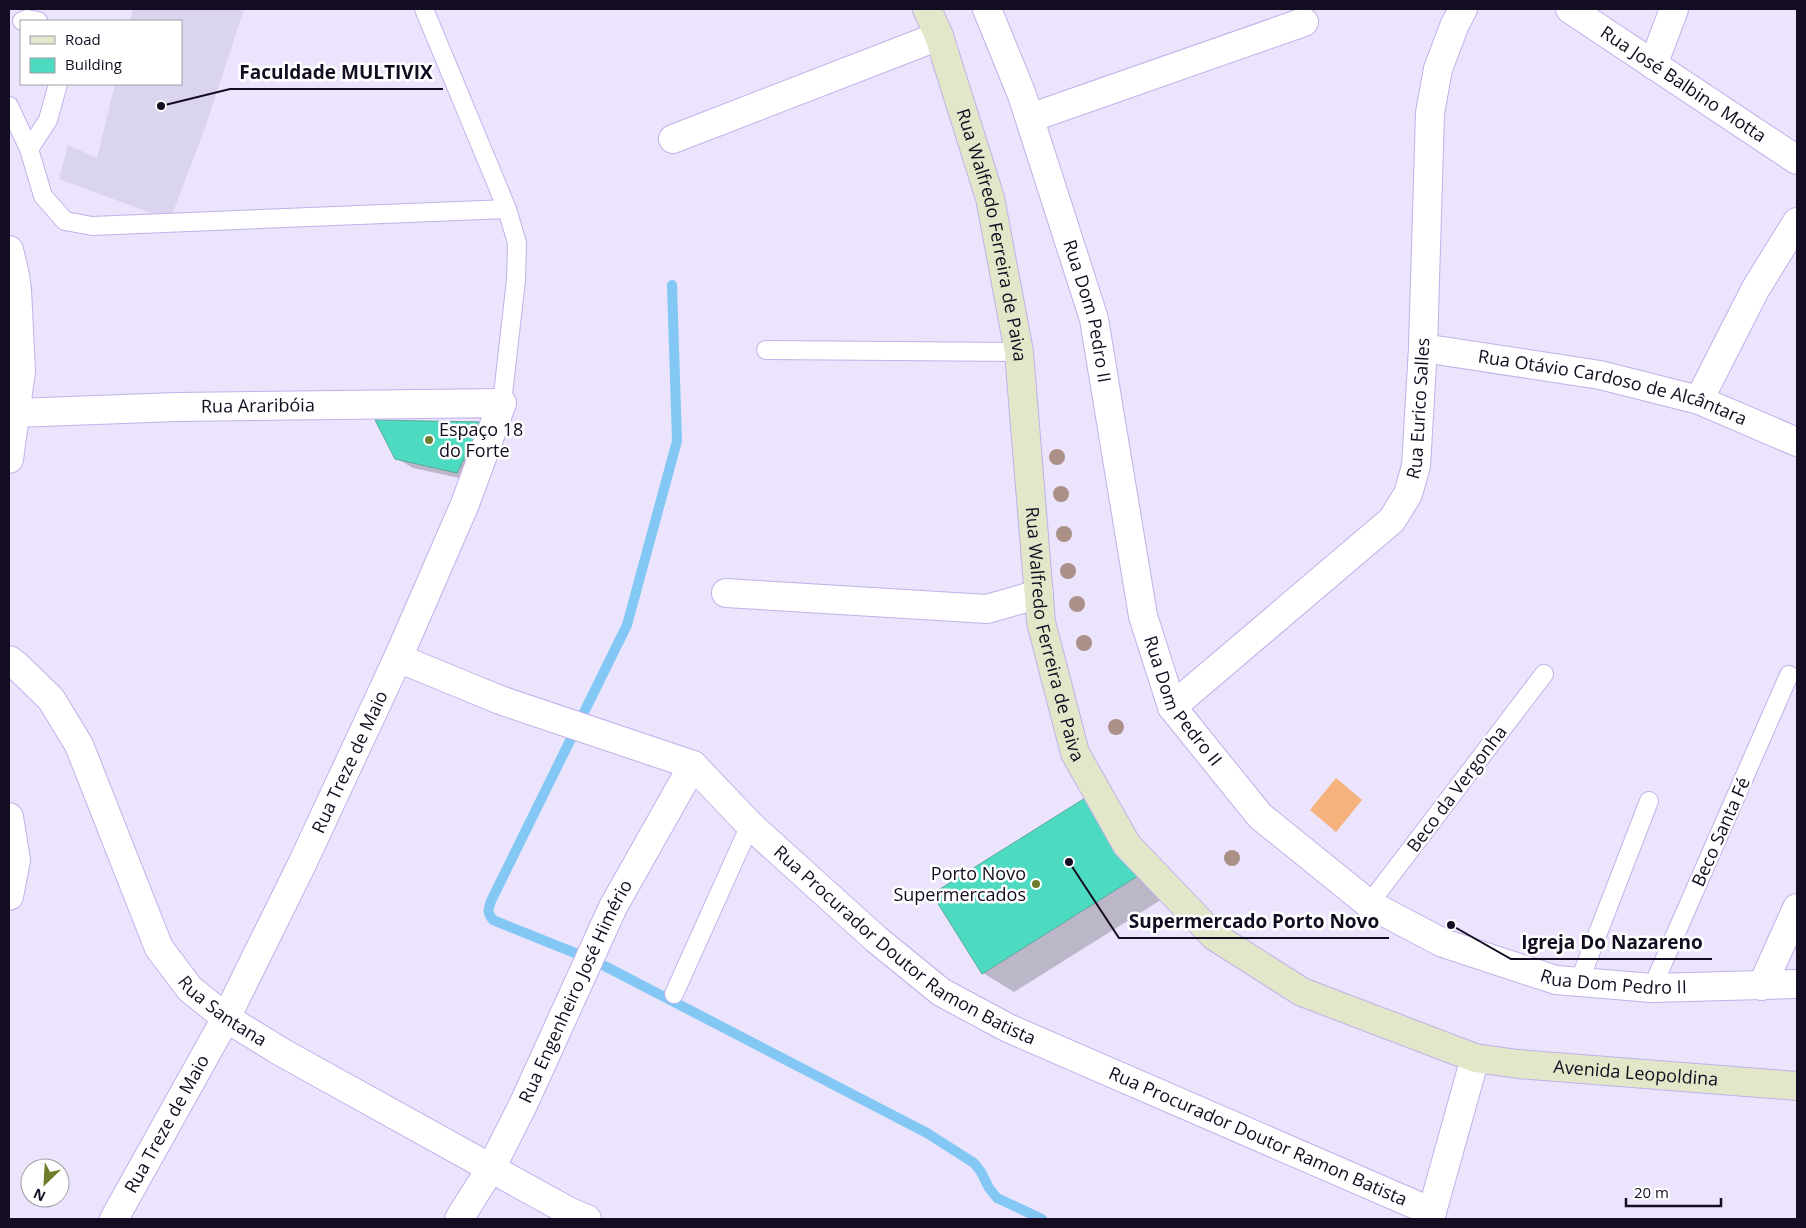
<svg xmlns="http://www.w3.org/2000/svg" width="1806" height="1228" font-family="'Open Sans',sans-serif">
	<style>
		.built { fill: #dbd4ee }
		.green { fill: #f6b27d }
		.shadow { fill: #0003 }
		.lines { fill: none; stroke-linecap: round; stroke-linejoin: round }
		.stream { stroke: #83c8f5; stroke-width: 10 }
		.building { fill: #4cdac0; stroke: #5aa999 }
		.lane-casing { stroke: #c2b0ea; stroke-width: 20 }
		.street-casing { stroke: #c2b0ea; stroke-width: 30 }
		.secondary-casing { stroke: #c2b0ea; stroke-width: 30 }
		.lane { stroke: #fff; stroke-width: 18 }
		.street { stroke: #fff; stroke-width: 28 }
		.secondary { stroke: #e1e7c8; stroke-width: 28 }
		.tree { fill: #ab9088 }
		.poi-dot { fill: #6e7d2b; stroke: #fff; stroke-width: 2 }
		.labels { text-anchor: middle; stroke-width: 5; stroke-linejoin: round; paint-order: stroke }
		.street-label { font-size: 18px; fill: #140c20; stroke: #fff }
		.poi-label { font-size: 18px; fill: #140c20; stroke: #fff; text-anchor: start }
		.leader { fill: none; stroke: #140c20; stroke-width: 2 }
		.callout-dot { fill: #140c20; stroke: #fff; stroke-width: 2 }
		.callout-label { font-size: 19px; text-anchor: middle; font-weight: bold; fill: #140c20; stroke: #fff; stroke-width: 5; stroke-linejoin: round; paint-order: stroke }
	</style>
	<rect width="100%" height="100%" fill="#ebe4fc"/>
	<!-- built -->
	<polygon class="built" points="133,9 244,9 205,128 170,220 59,179 68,145 97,158 115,84 181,84 181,21 130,21"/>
	<!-- green -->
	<polygon class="green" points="1336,778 1362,800 1336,832 1310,810"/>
	<!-- shadow -->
	<g class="shadow">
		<polygon points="482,423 473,481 413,468 396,458"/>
		<polygon points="1122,815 1172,893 1014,992 983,973"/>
	</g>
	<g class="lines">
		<!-- stream -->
		<path class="stream" d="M672,285L677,441L627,625L491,901C488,910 487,913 493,920L595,961L927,1133L974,1163L981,1172L989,1188L997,1198L1042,1219"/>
	</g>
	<!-- building -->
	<g class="building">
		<polygon points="375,420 482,422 457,473 395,459"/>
		<polygon points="1090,795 1141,874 982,974 932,894"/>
	</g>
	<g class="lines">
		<!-- lane casing -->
		<g class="lane-casing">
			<g id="lane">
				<polyline points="424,9 507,209 517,243 516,280 502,403"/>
				<polyline points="22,21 27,19 38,21"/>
				<polyline points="9,106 29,149 43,196 65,221 92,226 507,209"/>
				<polyline points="29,149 48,120 58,84"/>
				<polyline points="766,350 1019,352"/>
				<polyline points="1369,904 1544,674"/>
				<polyline points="1579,982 1649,801"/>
				<polyline points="1652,988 1789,675"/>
				<polyline points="674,994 750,825"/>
			</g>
		</g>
		<!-- street casing -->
		<g class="street-casing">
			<g id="street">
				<path id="s1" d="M987,9L1022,95L1094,319L1143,616L1172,707L1260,816L1369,904L1443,943L1556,980L1652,988L1797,984"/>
				<path id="s2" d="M1570,9L1797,160"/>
				<polyline points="1653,65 1674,9"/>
				<polyline points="1030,118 1304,22"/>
				<polyline points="673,139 939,36"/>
				<polyline points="9,250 15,275 17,290 21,371 9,459"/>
				<path id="s3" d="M1423,348L1600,375L1699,400L1797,442"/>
				<polyline points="1699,400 1756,288 1797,222"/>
				<path id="s4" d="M16,413L176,407L502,403L465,504L398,658L302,864L226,1018L114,1219"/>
				<polyline points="726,593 987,609 1039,594"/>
				<path id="s5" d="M398,658L500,700L693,765L750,825L876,939L941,992L1008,1028L1432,1212"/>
				<path id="s6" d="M9,660L16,665L51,699L79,745L159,948L190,989L226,1018L283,1053L570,1212L587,1219"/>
				<path id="s7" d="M1172,707L1392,520L1408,494L1416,466L1423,348L1430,113L1438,69L1455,24L1463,9"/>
				<polyline points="9,817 16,860 9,896"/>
				<polyline points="1762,986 1797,908"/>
				<path id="s8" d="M459,1219L491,1168L523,1105L613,907L693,765"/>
				<polyline points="1430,1219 1475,1058"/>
			</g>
		</g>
		<!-- secondary casing -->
		<g class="secondary-casing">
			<g id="secondary">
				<path id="s9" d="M927,9L939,36L990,198L1019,352L1041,622L1075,753L1127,845L1214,936L1302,992L1475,1058L1518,1064L1797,1086"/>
			</g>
		</g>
		<!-- lane -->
		<use href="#lane" class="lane"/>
		<!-- street -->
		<use href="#street" class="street"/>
		<!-- secondary -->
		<use href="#secondary" class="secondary"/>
	</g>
	<!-- trees -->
	<g class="tree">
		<circle cx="1057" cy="457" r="8"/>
		<circle cx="1061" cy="494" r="8"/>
		<circle cx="1064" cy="534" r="8"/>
		<circle cx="1068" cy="571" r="8"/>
		<circle cx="1077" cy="604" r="8"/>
		<circle cx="1084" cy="643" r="8"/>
		<circle cx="1116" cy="727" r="8"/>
		<circle cx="1232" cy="858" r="8"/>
	</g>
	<!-- markers -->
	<g class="poi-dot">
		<circle cx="429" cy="440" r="5"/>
		<circle cx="1036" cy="884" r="5"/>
	</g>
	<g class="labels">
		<!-- street labels -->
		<g class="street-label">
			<text dy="6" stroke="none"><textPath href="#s2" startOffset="136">Rua José Balbino Motta</textPath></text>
			<text dy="6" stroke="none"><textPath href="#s9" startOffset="236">Rua Walfredo Ferreira de Paiva</textPath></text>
			<text dy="6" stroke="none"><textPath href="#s1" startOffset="319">Rua Dom Pedro II</textPath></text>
			<text dy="6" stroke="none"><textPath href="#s3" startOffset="194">Rua Otávio Cardoso de Alcântara</textPath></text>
			<text dy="6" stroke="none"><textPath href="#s4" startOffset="242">Rua Araribóia</textPath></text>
			<text dy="6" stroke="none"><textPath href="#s7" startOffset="406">Rua Eurico Salles</textPath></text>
			<text dy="6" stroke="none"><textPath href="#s9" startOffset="641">Rua Walfredo Ferreira de Paiva</textPath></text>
			<text dy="6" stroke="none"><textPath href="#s1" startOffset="724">Rua Dom Pedro II</textPath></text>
			<text transform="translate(350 762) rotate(-65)" y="6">Rua Treze de Maio</text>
			<text transform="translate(1457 789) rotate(-53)" y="6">Beco da Vergonha</text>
			<text transform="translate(1721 832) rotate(-66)" y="6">Beco Santa Fé</text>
			<text dy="6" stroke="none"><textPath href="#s5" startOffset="594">Rua Procurador Doutor Ramon Batista</textPath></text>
			<text dy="6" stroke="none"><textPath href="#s1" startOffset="1265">Rua Dom Pedro II</textPath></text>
			<text dy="6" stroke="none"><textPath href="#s8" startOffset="256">Rua Engenheiro José Himério</textPath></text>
			<text dy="6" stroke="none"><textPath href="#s6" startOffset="420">Rua Santana</textPath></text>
			<text dy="6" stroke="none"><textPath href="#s9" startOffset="1445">Avenida Leopoldina</textPath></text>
			<text transform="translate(167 1124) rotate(-61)" y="6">Rua Treze de Maio</text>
			<text dy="6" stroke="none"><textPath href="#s5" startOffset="999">Rua Procurador Doutor Ramon Batista</textPath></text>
		</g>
		<!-- poi labels -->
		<g class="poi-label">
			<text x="439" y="436">Espaço 18<tspan x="439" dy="21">do Forte</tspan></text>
			<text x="1026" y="880" text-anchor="end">Porto Novo<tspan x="1026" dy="21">Supermercados</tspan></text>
		</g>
	</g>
	<!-- callouts -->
	<path class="leader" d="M161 106L230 89H443M1069 862L1119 938H1389M1451 925L1511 959H1712"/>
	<g class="callout-dot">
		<circle cx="161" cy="106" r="5"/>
		<circle cx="1069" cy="862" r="5"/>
		<circle cx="1451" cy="925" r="5"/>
	</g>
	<g class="callout-label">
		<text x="336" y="79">Faculdade MULTIVIX</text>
		<text x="1254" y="928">Supermercado Porto Novo</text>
		<text x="1612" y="949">Igreja Do Nazareno</text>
	</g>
	<!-- border -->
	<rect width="1806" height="1228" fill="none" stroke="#140c20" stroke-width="20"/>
	<!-- legend -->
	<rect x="20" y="20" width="162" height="65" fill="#ffffff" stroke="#a19ea6"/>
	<rect x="30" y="36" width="25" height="8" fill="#e1e7c8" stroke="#a19ea6"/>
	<text x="65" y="45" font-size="15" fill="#140c20">Road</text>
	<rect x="30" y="58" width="25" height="15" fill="#4cdac0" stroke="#a19ea6"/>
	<text x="65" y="70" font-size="15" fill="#140c20">Building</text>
	<!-- north arrow -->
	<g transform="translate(45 1183) rotate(205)"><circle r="24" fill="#ffffff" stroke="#a19ea6"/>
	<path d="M0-4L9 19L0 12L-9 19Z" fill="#6e7d2b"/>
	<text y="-8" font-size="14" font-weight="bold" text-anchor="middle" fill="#140c20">N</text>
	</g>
	<!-- scale -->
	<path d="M1626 1198v8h95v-8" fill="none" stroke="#140c20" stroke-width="2.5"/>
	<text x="1634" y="1198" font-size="15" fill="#140c20" stroke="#ffffff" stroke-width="4" paint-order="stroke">20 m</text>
</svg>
